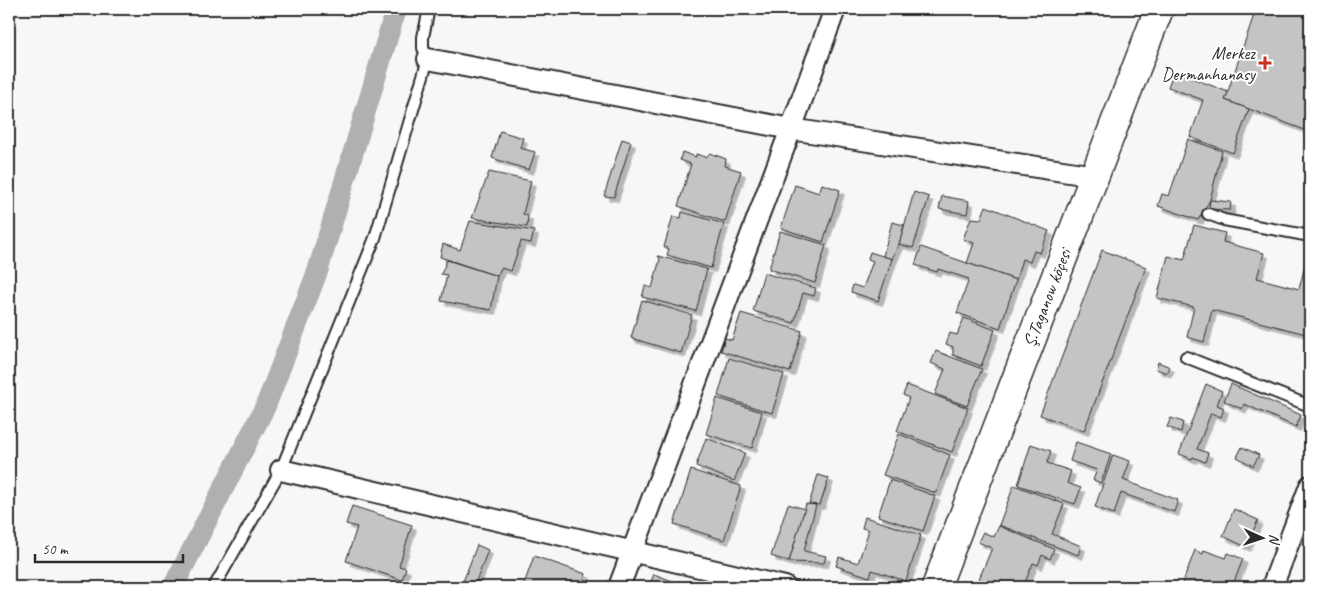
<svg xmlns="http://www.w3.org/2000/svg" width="1319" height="596" font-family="Caveat,sans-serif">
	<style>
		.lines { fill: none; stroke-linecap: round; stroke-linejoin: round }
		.canal { stroke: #b0b0b0; stroke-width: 21 }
		.building { fill: #c4c4c4; stroke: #2b2b2b; filter: url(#shadow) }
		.lane-casing { stroke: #2b2b2b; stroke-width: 14 }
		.street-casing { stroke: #2b2b2b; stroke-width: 24 }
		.secondary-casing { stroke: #2b2b2b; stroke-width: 31 }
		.lane { stroke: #fff; stroke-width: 10 }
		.street { stroke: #fff; stroke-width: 20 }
		.secondary { stroke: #fff; stroke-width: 28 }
		.poi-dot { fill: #c8321e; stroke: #fff; stroke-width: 2 }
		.labels { text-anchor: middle; stroke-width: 4; stroke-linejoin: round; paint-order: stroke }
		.poi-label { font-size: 18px; fill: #2b2b2b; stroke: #fff; text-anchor: end }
		.street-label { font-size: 18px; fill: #2b2b2b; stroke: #fff }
	</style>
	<defs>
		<filter id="shadow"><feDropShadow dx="4.5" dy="4.5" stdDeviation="0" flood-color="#0004"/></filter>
	</defs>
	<rect width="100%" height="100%" fill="#f7f7f7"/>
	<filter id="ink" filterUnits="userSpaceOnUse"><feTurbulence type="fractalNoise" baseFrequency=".02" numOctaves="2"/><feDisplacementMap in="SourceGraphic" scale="10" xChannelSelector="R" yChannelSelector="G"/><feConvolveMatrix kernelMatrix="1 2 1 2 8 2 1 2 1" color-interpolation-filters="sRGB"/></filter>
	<g filter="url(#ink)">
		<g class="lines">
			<!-- canal -->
			<polyline class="canal" points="173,587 266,405 318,270 396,9"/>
		</g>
		<!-- building -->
		<g class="building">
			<polygon points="1256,9 1292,9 1310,16 1310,132 1225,100"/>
			<polygon points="1174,71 1228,92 1225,100 1249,109 1233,153 1190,137 1203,100 1168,87"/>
			<polygon points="500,131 523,138 520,148 535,152 529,170 492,158"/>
			<polygon points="622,139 631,142 614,197 604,196"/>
			<polygon points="1188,139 1222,151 1210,200 1198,220 1158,206 1162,194 1169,196"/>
			<polygon points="682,152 696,157 696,154 706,157 710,153 726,159 725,166 741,171 725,222 678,206 691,164 680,160"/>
			<polygon points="489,172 531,181 523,214 528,216 527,227 472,218"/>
			<polygon points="822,184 840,190 823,242 781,228 795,185 819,193"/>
			<polygon points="914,192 929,197 913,248 899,244"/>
			<polygon points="942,196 969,201 967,214 939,209"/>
			<polygon points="1210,200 1231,202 1230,210 1209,209"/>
			<polygon points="986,206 1049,231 1040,253 1034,251 1030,262 1022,259 1016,280 967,263 974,243 963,239 971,218 981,219"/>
			<polygon points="682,212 724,224 711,268 667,255 669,249 664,247 673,216 681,218"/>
			<polygon points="470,221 534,231 531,243 521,241 511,271 501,268 497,276 440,257 443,244 460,250"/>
			<polygon points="892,222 904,225 899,244 892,259 883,256"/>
			<polygon points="1194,225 1225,233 1223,242 1264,253 1257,278 1299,289 1310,246 1310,335 1212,310 1204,342 1187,337 1194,307 1157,298 1168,256 1184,260"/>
			<polygon points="780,231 826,245 815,283 769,269"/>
			<polygon points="921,247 1016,280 1000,328 957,313 969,279 938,269 937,272 915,265"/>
			<polygon points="1102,250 1146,267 1084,431 1040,415"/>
			<polygon points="870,252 892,259 878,301 851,292 853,285 863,288 873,261 868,259"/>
			<polygon points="658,256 707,269 696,311 642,297 645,286 652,288 660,259"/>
			<polygon points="447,260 497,276 491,310 441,301 447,275 441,274"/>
			<polygon points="764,273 816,288 814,296 803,293 794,323 753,311"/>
			<polygon points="642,300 692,315 681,353 631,338"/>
			<polygon points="741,313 802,331 790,372 721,351 725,338 732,340"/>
			<polygon points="964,318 995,330 981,366 953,355 953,347 946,344 950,333 957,335"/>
			<polygon points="936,351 982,369 967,406 935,394 945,369 931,363"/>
			<polygon points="729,358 784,374 772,413 718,396"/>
			<polygon points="1158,362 1170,367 1167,373 1156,369"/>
			<polygon points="1206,384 1222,391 1217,405 1224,408 1221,417 1211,413 1197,449 1208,453 1205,462 1193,457 1192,459 1179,454"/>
			<polygon points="1231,384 1301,415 1296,427 1244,404 1242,409 1224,401"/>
			<polygon points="907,385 968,408 952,452 897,431 909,398 903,395"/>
			<polygon points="717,398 762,412 752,448 706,434"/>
			<polygon points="1171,418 1183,422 1181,432 1167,427"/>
			<polygon points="899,434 950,455 936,493 883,475"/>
			<polygon points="706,438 745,453 734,481 696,466"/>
			<polygon points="1076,442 1111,454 1101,483 1093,480 1097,470 1070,461"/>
			<polygon points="1031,444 1051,451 1047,463 1071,471 1067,483 1081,488 1075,504 1018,485"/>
			<polygon points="1242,447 1259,455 1253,466 1237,457"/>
			<polygon points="1113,455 1130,461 1123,480 1178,500 1174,512 1121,493 1114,514 1095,507"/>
			<polygon points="691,470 741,486 724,540 674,524"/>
			<polygon points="818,475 829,478 820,505 809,504"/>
			<polygon points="890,480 935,496 923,531 878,516"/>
			<polygon points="1014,485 1064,504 1052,534 1081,546 1078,555 999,525"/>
			<polygon points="788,504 805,509 789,562 771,556"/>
			<polygon points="806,504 816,505 804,551 826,556 824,563 789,562"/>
			<polygon points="352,506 412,525 399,566 406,568 402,580 346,561 357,527 346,524"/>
			<polygon points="1234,509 1258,520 1246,547 1223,536"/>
			<polygon points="865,517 921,535 906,581 872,570 870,577 836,566 839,557 858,563 869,530 862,528"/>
			<polygon points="999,526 1054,549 1050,559 1042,555 1038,565 1033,563 1024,585 1029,587 1000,587 979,579 992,548 978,542 983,532 994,537"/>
			<polygon points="477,545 488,550 474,587 461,587"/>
			<polygon points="1195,550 1203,554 1204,550 1226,558 1228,553 1243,559 1232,587 1181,587"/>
			<polygon points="534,556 586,574 581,587 523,587"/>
			<polygon points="654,574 688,587 649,587"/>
			<polygon points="978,581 991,587 975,587"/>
		</g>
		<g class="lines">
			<!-- lane casing -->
			<g class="lane-casing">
				<g id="lane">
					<polyline points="1208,214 1224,220 1310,236"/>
					<polyline points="1186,357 1310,406"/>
					<polyline points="214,587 281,470 375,238 428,59 423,48 423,37 429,9"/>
				</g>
			</g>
			<!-- street casing -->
			<g class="street-casing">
				<g id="street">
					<polyline points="428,59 791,129 1095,176"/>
					<polyline points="281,470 785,587"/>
					<polyline points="619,587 791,129 835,9"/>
					<polyline points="1272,587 1310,486"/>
				</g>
			</g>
			<!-- secondary casing -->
			<g class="secondary-casing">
				<polyline id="secondary" points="936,587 1159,9"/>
			</g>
			<!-- lane -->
			<use href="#lane" class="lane"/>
			<!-- street -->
			<use href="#street" class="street"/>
			<!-- secondary -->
			<use href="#secondary" class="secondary"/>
		</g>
	</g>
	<!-- markers -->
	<path class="poi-dot" d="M1262.5 55.5h5v5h5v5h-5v5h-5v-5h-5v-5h5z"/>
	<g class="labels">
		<!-- poi labels -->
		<g class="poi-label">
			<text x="1255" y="59">Merkez<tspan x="1255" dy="21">Dermanhanasy</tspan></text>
		</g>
		<!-- street labels -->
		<g class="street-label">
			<text transform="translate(1047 298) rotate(-69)" y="6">Ş.Taganow köçesi</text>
		</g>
	</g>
	<!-- margin -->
	<rect width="1319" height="596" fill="none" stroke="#fff" stroke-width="30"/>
	<rect x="15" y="15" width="1289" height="566" fill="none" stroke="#2b2b2b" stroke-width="2" filter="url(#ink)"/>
	<!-- north arrow -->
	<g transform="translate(1262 538) rotate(93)" stroke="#ffffff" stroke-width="4" paint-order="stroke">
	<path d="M0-4L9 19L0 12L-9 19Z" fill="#2b2b2b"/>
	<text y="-8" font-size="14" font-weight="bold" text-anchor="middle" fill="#2b2b2b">N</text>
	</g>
	<!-- scale -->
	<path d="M35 554v8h148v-8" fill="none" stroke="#2b2b2b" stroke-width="2.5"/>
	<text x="42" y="554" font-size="15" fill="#2b2b2b" stroke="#ffffff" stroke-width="4" paint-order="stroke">50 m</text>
</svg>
